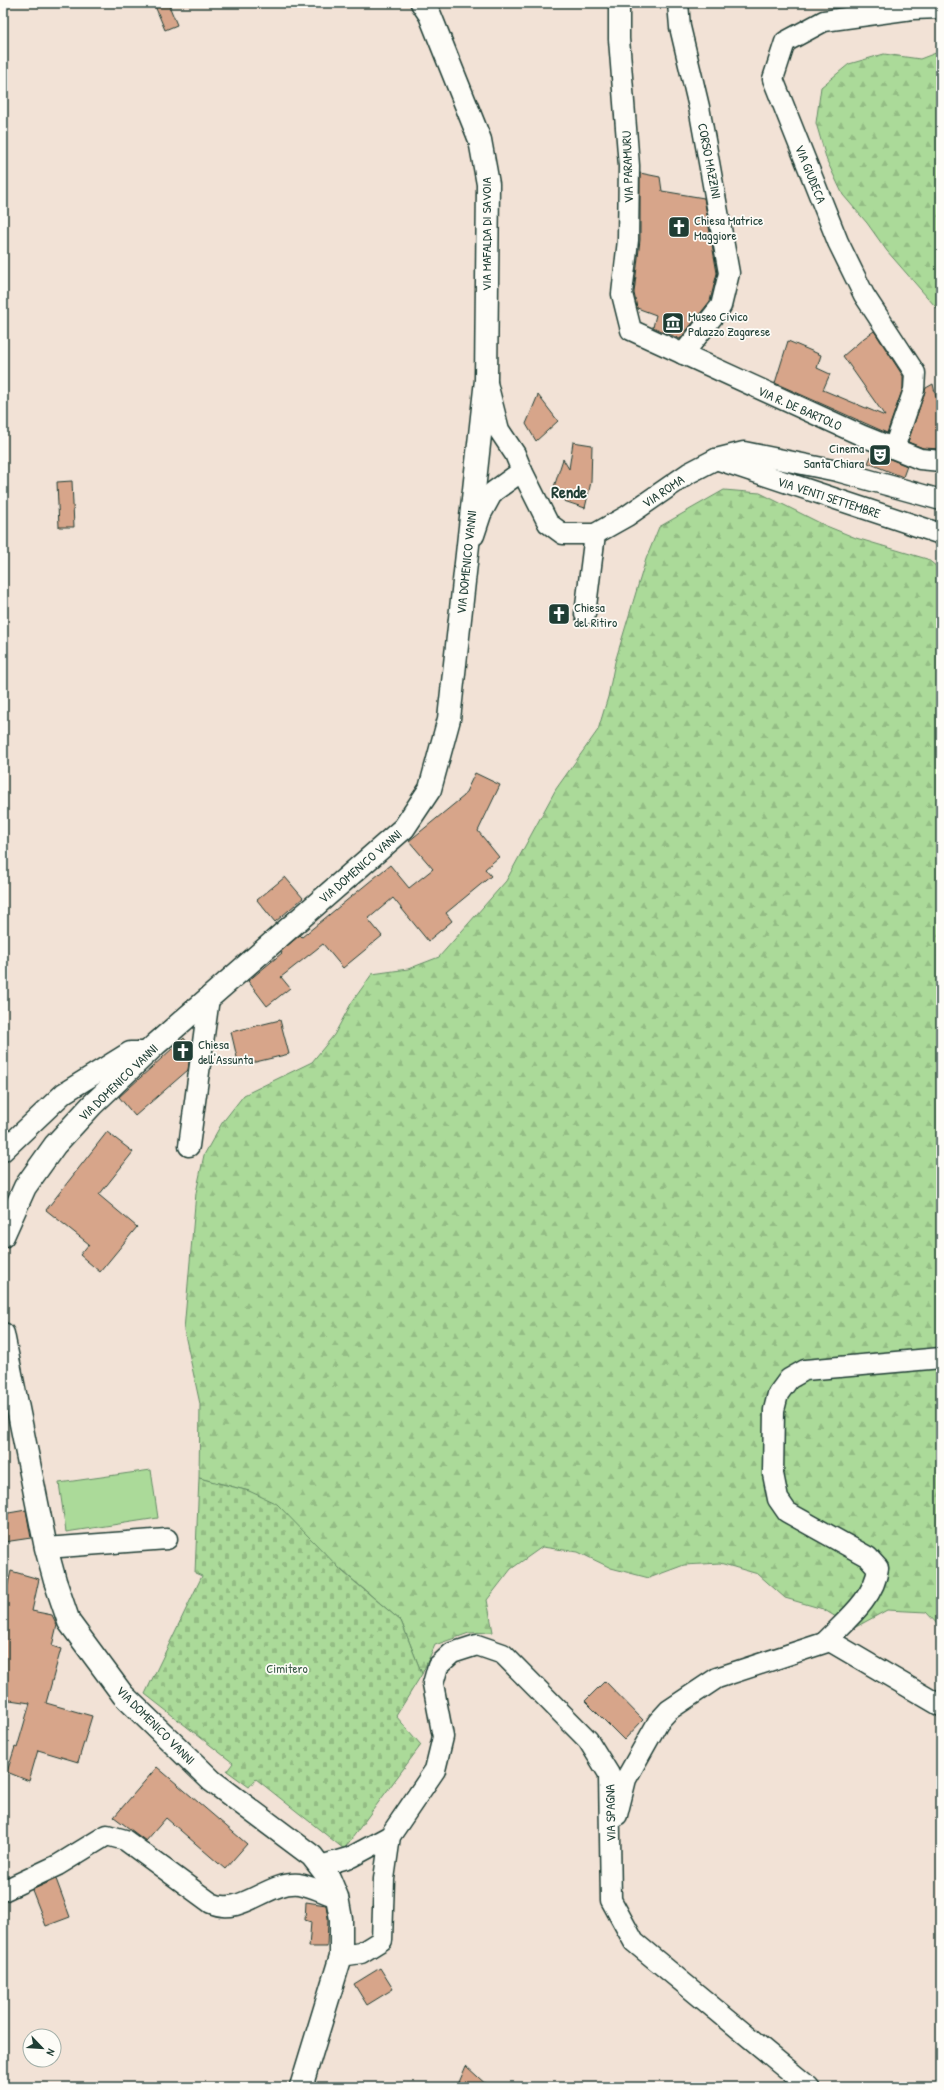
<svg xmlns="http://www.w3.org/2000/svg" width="944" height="2090" font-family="'Patrick Hand',sans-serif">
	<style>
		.forest { fill: url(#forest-firs); stroke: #658c66 }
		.cemetery { fill: url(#cemetery-stones); stroke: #658c66 }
		.pitch { fill: #abda99; stroke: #658c66 }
		.building { fill: #d7a58a; stroke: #1f3d34 }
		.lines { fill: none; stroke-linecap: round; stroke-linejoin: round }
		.minor-casing { stroke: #1f3d34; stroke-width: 23 }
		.major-casing { stroke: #1f3d34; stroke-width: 25 }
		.minor { stroke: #fdfcf7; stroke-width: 20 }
		.major { stroke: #fdfcf7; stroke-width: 22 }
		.labels { text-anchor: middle; stroke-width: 3.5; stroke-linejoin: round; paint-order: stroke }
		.street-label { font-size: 13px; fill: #1f3d34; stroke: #fdfcf7 }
		.poi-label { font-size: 13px; fill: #1f3d34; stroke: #fdfcf7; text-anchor: start }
		.park-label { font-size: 13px; fill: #3b5c48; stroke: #fdfcf7 }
		.district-label { font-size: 17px; font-weight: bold; fill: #1f3d34; stroke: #fdfcf7 }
	</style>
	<defs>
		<pattern id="forest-firs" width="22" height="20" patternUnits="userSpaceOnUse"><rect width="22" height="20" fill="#abda99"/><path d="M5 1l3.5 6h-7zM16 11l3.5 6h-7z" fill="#93bc84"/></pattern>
		<pattern id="cemetery-stones" width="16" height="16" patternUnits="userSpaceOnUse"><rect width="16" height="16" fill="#abda99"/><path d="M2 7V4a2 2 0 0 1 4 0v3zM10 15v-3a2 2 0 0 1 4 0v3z" fill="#93bc84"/></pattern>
	</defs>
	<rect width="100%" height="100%" fill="#f2e2d6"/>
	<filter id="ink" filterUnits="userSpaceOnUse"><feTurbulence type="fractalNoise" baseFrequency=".025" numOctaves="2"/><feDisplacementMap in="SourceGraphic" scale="8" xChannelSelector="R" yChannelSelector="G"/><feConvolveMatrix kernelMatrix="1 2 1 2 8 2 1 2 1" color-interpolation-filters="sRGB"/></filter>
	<g filter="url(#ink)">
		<!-- forest -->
		<g class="forest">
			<polygon points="941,51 941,313 887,251 867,223 843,195 827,161 816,123 821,87 849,64 884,54 920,59"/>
			<polygon points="724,490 760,493 824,525 856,538 927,559 941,570 941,1628 926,1612 887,1610 854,1628 823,1609 785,1598 758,1574 720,1563 684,1565 649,1578 611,1568 578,1552 542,1547 511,1569 487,1600 493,1632 469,1633 435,1645 422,1674 401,1621 249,1491 199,1478 200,1404 184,1330 196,1193 204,1155 222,1123 244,1095 312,1062 334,1035 352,1002 372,974 408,969 439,957 506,881 556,789 598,730 608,697 615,662 646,559 659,527"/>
		</g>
		<!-- cemetery -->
		<polygon class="cemetery" points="199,1478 249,1491 277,1504 343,1572 401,1621 422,1674 396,1716 421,1745 344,1849 256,1779 249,1787 227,1771 233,1763 145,1694 202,1576 195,1573"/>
		<!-- pitch -->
		<polygon class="pitch" points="151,1470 158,1518 66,1532 59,1483"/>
		<!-- building -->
		<g class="building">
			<polygon points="161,3 168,3 177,25 165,30 155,6"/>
			<polygon points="640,173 660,177 662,191 704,198 717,273 710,301 680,339 653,327 656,315 637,308 634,293 640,240"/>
			<polygon points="874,331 903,376 903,388 887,433 775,383 788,341 821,355 817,368 830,374 823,390 885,416 843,356 864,338"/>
			<polygon points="933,384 936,397 941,397 941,449 923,448 908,442 926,388"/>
			<polygon points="538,395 558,421 536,441 526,424"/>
			<polygon points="573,442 592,445 591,482 585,508 564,501 554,487 563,459 569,469"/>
			<polygon points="873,452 907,466 903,477 868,463"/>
			<polygon points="72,481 74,527 59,527 57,482"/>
			<polygon points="475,773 500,785 478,831 499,857 485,869 491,876 446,913 452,921 428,941 393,898 368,919 382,936 343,968 323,944 281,977 290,988 267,1006 248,981 282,953 281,951 300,935 302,937 390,865 409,888 433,869 409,841 464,796"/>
			<polygon points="285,877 303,898 275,922 257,900"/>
			<polygon points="280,1020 289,1054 239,1066 231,1032"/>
			<polygon points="184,1038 191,1048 188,1070 135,1116 119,1097"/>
			<polygon points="107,1132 133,1152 99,1195 137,1227 100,1272 80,1255 89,1244 46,1210"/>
			<polygon points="26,1510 31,1538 4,1542 3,1514"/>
			<polygon points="11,1571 39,1579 32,1611 52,1615 57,1625 52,1646 61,1649 46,1703 92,1716 78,1762 38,1750 29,1781 7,1772 15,1747 17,1748 30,1703 3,1699 3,1605"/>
			<polygon points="605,1681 643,1720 624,1740 585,1701"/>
			<polygon points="157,1767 247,1844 225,1869 166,1818 146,1841 114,1817"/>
			<polygon points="56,1879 70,1917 46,1926 32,1890"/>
			<polygon points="306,1902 326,1905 328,1918 327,1947 309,1947 311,1922 305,1920"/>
			<polygon points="380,1968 393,1989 367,2005 354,1984"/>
			<polygon points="466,2066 489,2087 457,2087"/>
		</g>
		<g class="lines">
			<!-- minor casing -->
			<g class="minor-casing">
				<g id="minor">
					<polyline points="619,3 619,39 629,166 628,240 622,294 631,330 863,436 920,459 941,461"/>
					<polyline points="678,3 680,27 699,107 729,273 721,306 683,354"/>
					<polyline points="487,383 499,430 515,454 522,471"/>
					<polyline points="894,448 914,390 915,373 864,295 838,242 773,79 785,42 824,21 912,9 941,8"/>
					<polyline points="716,459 941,534"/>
					<polyline points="474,535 481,514 493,492 522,471 548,523 563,534 595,534 627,516 689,473 716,459 744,452 837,471 941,500"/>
					<polyline points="585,614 595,534"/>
					<polyline points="189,1146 209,998"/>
					<polyline points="3,1151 64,1093 130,1052 148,1052"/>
					<polyline points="46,1548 167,1539"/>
					<path d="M825,1642C845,1621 875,1598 878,1568L868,1557L787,1512L778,1499L773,1474L774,1410L778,1394L789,1379L805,1370L941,1358"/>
					<polyline points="617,1815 626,1779 658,1722 669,1710 717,1678 830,1641 941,1706"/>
					<polyline points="320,1866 351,1857 390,1836"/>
					<path d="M3,1891L58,1865L107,1835L125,1840L211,1903C242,1917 267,1881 299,1884C311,1886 325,1893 337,1897"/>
					<polyline points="341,1956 361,1953 382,1940 384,1879 390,1836 435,1770 443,1737 433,1684 438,1666 452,1653 477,1645 503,1654 588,1740 609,1774 611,1900 634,1942 809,2087"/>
				</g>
			</g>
			<!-- major casing -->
			<g class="major-casing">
				<g id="major">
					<polyline points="3,1236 25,1187 55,1145 92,1105 155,1045 404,828 430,789 449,719 486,380 488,184 480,140 430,15 422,3"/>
					<polyline points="3,1334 46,1548 55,1581 69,1622 123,1695 212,1781 312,1856 329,1878 337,1897 341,1919 341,1956 301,2087"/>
				</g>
			</g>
			<!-- minor -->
			<use href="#minor" class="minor"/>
			<!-- major -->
			<use href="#major" class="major"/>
		</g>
	</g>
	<!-- icons -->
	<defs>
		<g id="church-square" transform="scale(1.15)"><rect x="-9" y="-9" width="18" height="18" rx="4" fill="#1f3d34" stroke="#fdfcf7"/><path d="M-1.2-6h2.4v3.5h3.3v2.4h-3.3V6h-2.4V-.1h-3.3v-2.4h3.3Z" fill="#fff"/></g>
		<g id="museum-square" transform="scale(1.15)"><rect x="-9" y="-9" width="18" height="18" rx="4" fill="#1f3d34" stroke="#fdfcf7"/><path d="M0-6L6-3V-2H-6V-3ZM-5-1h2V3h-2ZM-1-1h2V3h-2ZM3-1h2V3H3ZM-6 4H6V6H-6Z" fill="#fff"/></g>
		<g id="theatre-square" transform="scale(1.15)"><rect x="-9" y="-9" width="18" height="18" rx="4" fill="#1f3d34" stroke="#fdfcf7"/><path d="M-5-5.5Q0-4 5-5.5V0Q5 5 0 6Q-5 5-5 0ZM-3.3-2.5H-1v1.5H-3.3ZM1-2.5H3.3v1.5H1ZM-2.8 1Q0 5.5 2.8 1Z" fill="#fff"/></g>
	</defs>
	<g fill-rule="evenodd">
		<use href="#church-square" x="679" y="227"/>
		<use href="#museum-square" x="673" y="323"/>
		<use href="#theatre-square" x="880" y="455"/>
		<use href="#church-square" x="559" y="614"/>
		<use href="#church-square" x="183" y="1051"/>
	</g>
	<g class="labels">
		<!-- street labels -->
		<g class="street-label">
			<text transform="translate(710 161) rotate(79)" y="5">CORSO MAZZINI</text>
			<text transform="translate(627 167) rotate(-92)" y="5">VIA PARAMURU</text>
			<text transform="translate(811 174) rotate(68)" y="5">VIA GIUDECA</text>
			<text transform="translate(486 234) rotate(-90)" y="5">VIA MAFALDA DI SAVOIA</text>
			<text transform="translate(800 408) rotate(24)" y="5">VIA R. DE BARTOLO</text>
			<text transform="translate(663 491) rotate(-34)" y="5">VIA ROMA</text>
			<text transform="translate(829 497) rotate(18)" y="5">VIA VENTI SETTEMBRE</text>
			<text transform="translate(466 562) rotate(-84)" y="5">VIA DOMENICO VANNI</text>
			<text transform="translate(360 866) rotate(-41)" y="5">VIA DOMENICO VANNI</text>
			<text transform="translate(118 1082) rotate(-44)" y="5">VIA DOMENICO VANNI</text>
			<text transform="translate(156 1725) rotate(45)" y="5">VIA DOMENICO VANNI</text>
			<text transform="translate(610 1813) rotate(-91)" y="5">VIA SPAGNA</text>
		</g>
		<!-- poi labels -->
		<g class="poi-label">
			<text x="694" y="225">Chiesa Matrice<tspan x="694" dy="15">Maggiore</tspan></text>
			<text x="688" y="321">Museo Civico<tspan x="688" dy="15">Palazzo Zagarese</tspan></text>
			<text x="864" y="453" text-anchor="end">Cinema<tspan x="864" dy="15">Santa Chiara</tspan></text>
			<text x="574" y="612">Chiesa<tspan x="574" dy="15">del Ritiro</tspan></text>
			<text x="198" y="1049">Chiesa<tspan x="198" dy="15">dell'Assunta</tspan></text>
		</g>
		<!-- park labels -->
		<g class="park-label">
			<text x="287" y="1673">Cimitero</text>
		</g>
		<!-- district labels -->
		<g class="district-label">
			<text x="569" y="498">Rende</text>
		</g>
	</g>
	<!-- margin -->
	<rect width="944" height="2090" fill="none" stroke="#fdfcf7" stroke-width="16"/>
	<rect x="8" y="8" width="928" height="2074" fill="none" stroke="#1f3d34" stroke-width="1.5" filter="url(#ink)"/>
	<!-- north arrow -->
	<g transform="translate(42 2048) rotate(115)"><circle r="19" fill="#fdfcf7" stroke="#a4b0a9"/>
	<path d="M0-3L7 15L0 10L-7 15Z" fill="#1f3d34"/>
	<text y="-6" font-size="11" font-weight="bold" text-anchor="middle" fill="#1f3d34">N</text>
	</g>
</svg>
